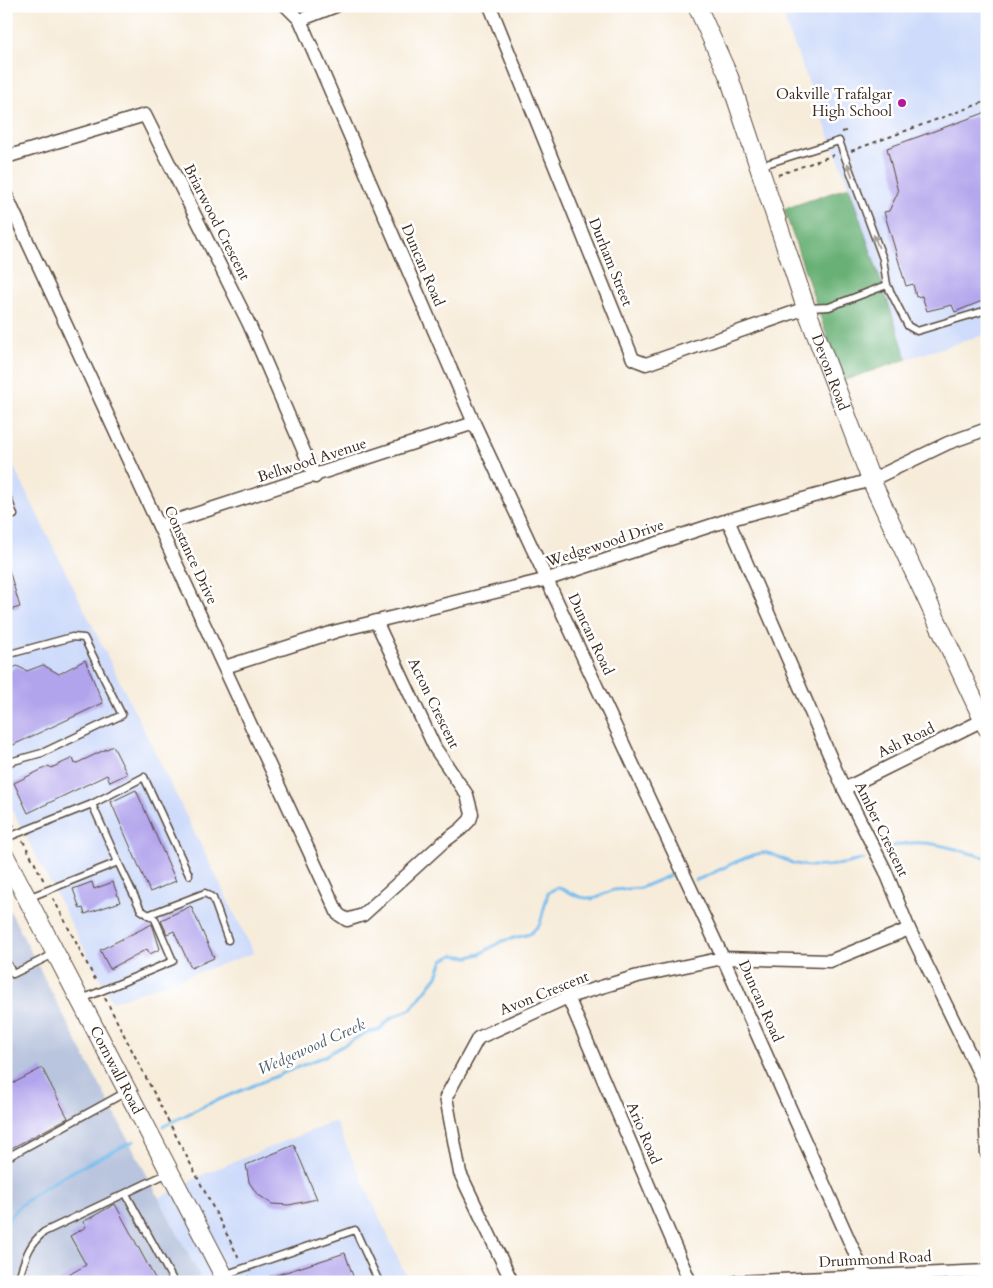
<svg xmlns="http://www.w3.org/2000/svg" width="993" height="1288" font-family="Cardo,serif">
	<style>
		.built { fill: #cedbfa }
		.industrial { fill: #b9c5de }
		.forest { fill: #68b075; stroke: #526d4a }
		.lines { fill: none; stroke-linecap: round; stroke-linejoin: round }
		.stream { stroke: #77bdee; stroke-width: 3 }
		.building { fill: #b1a3ec }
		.lane-casing { stroke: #57473a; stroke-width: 9 }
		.street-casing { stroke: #57473a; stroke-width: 15 }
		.secondary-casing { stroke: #57473a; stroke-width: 20 }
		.path { stroke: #57473a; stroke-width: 2; stroke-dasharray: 4 4; stroke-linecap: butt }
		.lane { stroke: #fff; stroke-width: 6 }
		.street { stroke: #fff; stroke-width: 12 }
		.secondary { stroke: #fff; stroke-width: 18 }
		.oneway { fill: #a79f9a }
		.poi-dot { fill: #b5179e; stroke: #fff; stroke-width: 2 }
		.labels { text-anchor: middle; stroke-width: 5; stroke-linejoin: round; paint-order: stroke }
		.poi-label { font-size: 15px; fill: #3b2a1e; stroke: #fff; text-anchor: end }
		.street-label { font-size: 15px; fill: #3b2a1e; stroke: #fff }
		.water-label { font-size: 16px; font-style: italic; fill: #505d67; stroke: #fff }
	</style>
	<rect width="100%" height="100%" fill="#fff"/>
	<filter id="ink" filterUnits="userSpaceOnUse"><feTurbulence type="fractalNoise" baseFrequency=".02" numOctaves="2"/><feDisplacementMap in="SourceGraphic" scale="10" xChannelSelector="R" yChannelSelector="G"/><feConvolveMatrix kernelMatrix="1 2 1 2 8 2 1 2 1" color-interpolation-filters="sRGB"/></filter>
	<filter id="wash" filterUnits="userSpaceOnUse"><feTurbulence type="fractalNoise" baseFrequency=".0096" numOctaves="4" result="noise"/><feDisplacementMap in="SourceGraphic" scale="20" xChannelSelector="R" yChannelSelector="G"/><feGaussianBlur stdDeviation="1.12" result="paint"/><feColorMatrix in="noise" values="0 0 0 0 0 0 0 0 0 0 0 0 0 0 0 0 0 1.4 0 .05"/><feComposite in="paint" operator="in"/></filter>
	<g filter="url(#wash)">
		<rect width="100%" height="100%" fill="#f7ecda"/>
		<!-- built -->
		<g class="built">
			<polygon points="824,6 987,6 987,334 907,359 849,187 784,19"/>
			<polygon points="6,451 254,953 112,1002 6,798"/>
			<polygon points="335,1121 409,1282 203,1282 159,1198 204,1174"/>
		</g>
		<!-- industrial -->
		<polygon class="industrial" points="6,903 75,1038 203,1282 6,1282"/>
		<!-- forest -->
		<polygon class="forest" points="849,187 907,359 842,381 784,209"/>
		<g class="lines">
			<!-- stream -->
			<g class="stream">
				<path d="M885,849C920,834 953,849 987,858"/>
				<path d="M696,880C715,874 750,851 767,853C777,855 787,862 796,864C817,869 844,865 864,859"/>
				<polyline points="164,1126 206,1105 325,1056 365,1033 379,1030 391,1018 411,1009 437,976 443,960 453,955 469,957 480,954 502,941 530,934 540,924 548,893 557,887 580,897 593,899 613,890 640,888 671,875"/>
				<path d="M6,1225C16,1194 104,1156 134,1141"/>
			</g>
		</g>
		<g id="blocks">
			<!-- building -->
			<g class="building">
				<polygon points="987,112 987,299 955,312 952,305 927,311 922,296 916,297 913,284 906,286 884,212 889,211 898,192 887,148"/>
				<polygon points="6,570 9,570 20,607 6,611"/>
				<polygon points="85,660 103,703 11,746 6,738 6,672 17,666 27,671 43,665 59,674"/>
				<polygon points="113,746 127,774 110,782 107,775 28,813 14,783 49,766 51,768 73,758 75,764"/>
				<polygon points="136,790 176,881 150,892 111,802"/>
				<polygon points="92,882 94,889 113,882 120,902 85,914 83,908 80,909 73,889"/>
				<polygon points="191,906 214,958 191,968 174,931 167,934 161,920"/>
				<polygon points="152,924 160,949 150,954 147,949 110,969 100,950"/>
				<polygon points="42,1068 68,1118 6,1151 6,1087"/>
				<polygon points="294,1145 317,1199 289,1205 272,1204 257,1194 249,1182 246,1165"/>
				<polygon points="115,1204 157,1282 56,1282 86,1265 70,1236 86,1227 83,1222"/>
				<polygon points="345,1253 355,1282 262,1282 261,1280"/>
			</g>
		</g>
	</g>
	<g filter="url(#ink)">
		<use href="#blocks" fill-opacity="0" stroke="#57473a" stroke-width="1"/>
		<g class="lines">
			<!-- lane casing -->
			<g class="lane-casing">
				<g id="lane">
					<polyline points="760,166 839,141 883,259 887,285 908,326 917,331 987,310"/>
					<polyline points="807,308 829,307 887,285"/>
					<polyline points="6,493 14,515 6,517"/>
					<polyline points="6,655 72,637 84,638 122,715 42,753 6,763"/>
					<polyline points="92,804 144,777 189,875"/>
					<polyline points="6,838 92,804 118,862 28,898"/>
					<polyline points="148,915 205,893 213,898 228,940"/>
					<polyline points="6,961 13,974 54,954"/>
					<polyline points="82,999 173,961 155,919 141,910 118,862"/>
					<polyline points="6,1158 126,1092"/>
					<polyline points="126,1194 174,1282"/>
					<polyline points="224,1275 355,1230 379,1282"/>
					<path d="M19,1278C25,1259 28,1245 44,1232L168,1173"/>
				</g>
			</g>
			<!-- street casing -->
			<g class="street-casing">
				<g id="street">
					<polyline points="286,6 300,20 474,423 723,958 865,1276"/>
					<polyline points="490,6 633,359 646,364 806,308"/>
					<polyline points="300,20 336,6"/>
					<polyline points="6,157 145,115 249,324 315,477"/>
					<polyline points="6,195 338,914 347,920 363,915 441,844 461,829 470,820 472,814 467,795 435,748 376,621"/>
					<polyline points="728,520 844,789 885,870 909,929 984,1083 987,1154"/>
					<polyline points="159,526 474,423"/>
					<polyline points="225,667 337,631 548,579 728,520 871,480 948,443 987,429"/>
					<polyline points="844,789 983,720"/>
					<polyline points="568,997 690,1282"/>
					<polyline points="512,1282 460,1173 446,1097 478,1038 568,997 638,976 723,958 830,961 909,929"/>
					<polyline points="735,1282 987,1271"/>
				</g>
			</g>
			<!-- secondary casing -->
			<g class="secondary-casing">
				<g id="secondary">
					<path id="s1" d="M697,6L729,77L806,308L871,480L987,728"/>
					<path id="s2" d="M6,858L227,1282"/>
				</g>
			</g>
			<!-- path -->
			<g class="path">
				<polyline points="842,132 849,130"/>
				<polyline points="851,151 987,101"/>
				<polyline points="778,175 834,155"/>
				<polyline points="6,810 14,826"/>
				<polyline points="23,841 45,883"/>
				<polyline points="53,898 97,983"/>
				<polyline points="105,998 240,1260"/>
				<polyline points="248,1276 251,1282"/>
			</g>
			<!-- lane -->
			<use href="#lane" class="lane"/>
			<!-- street -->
			<use href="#street" class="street"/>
			<!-- secondary -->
			<use href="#secondary" class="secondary"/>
		</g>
		<!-- one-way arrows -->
		<defs><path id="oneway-solid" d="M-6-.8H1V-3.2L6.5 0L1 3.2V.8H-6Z" transform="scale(1.25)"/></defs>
		<g class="oneway">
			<use href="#oneway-solid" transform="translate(850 170) rotate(-110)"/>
			<use href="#oneway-solid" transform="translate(876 241) rotate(-111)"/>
		</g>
	</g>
	<!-- markers -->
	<circle class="poi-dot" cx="902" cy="103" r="5"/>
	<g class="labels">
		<!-- poi labels -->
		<g class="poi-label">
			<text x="892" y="99">Oakville Trafalgar<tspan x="892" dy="17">High School</tspan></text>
		</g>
		<!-- street labels -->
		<g class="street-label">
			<text transform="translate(217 222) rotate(63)" y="5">Briarwood Crescent</text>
			<text transform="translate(611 262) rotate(68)" y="5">Durham Street</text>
			<text transform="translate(423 265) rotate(67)" y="5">Duncan Road</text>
			<text dy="5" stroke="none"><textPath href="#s1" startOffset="390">Devon Road</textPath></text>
			<text transform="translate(312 460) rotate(-18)" y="5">Bellwood Avenue</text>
			<text transform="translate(605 543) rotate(-18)" y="5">Wedgewood Drive</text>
			<text transform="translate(191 555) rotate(65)" y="5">Constance Drive</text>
			<text transform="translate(591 634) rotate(65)" y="5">Duncan Road</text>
			<text transform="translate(434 703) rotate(64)" y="5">Acton Crescent</text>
			<text transform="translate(906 740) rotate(-26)" y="5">Ash Road</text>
			<text transform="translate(882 829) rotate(64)" y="5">Amber Crescent</text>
			<text transform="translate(544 993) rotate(-22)" y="5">Avon Crescent</text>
			<text transform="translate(761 1001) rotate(66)" y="5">Duncan Road</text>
			<text dy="5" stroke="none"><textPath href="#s2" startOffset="239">Cornwall Road</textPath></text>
			<text transform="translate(644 1133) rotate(67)" y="5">Ario Road</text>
			<text transform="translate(875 1259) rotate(-3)" y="5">Drummond Road</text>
		</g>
		<!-- water labels -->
		<g class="water-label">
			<text transform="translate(311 1046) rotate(-24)" y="6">Wedgewood Creek</text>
		</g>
	</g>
	<!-- margin -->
	<rect width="993" height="1288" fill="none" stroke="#fff" stroke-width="25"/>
</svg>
